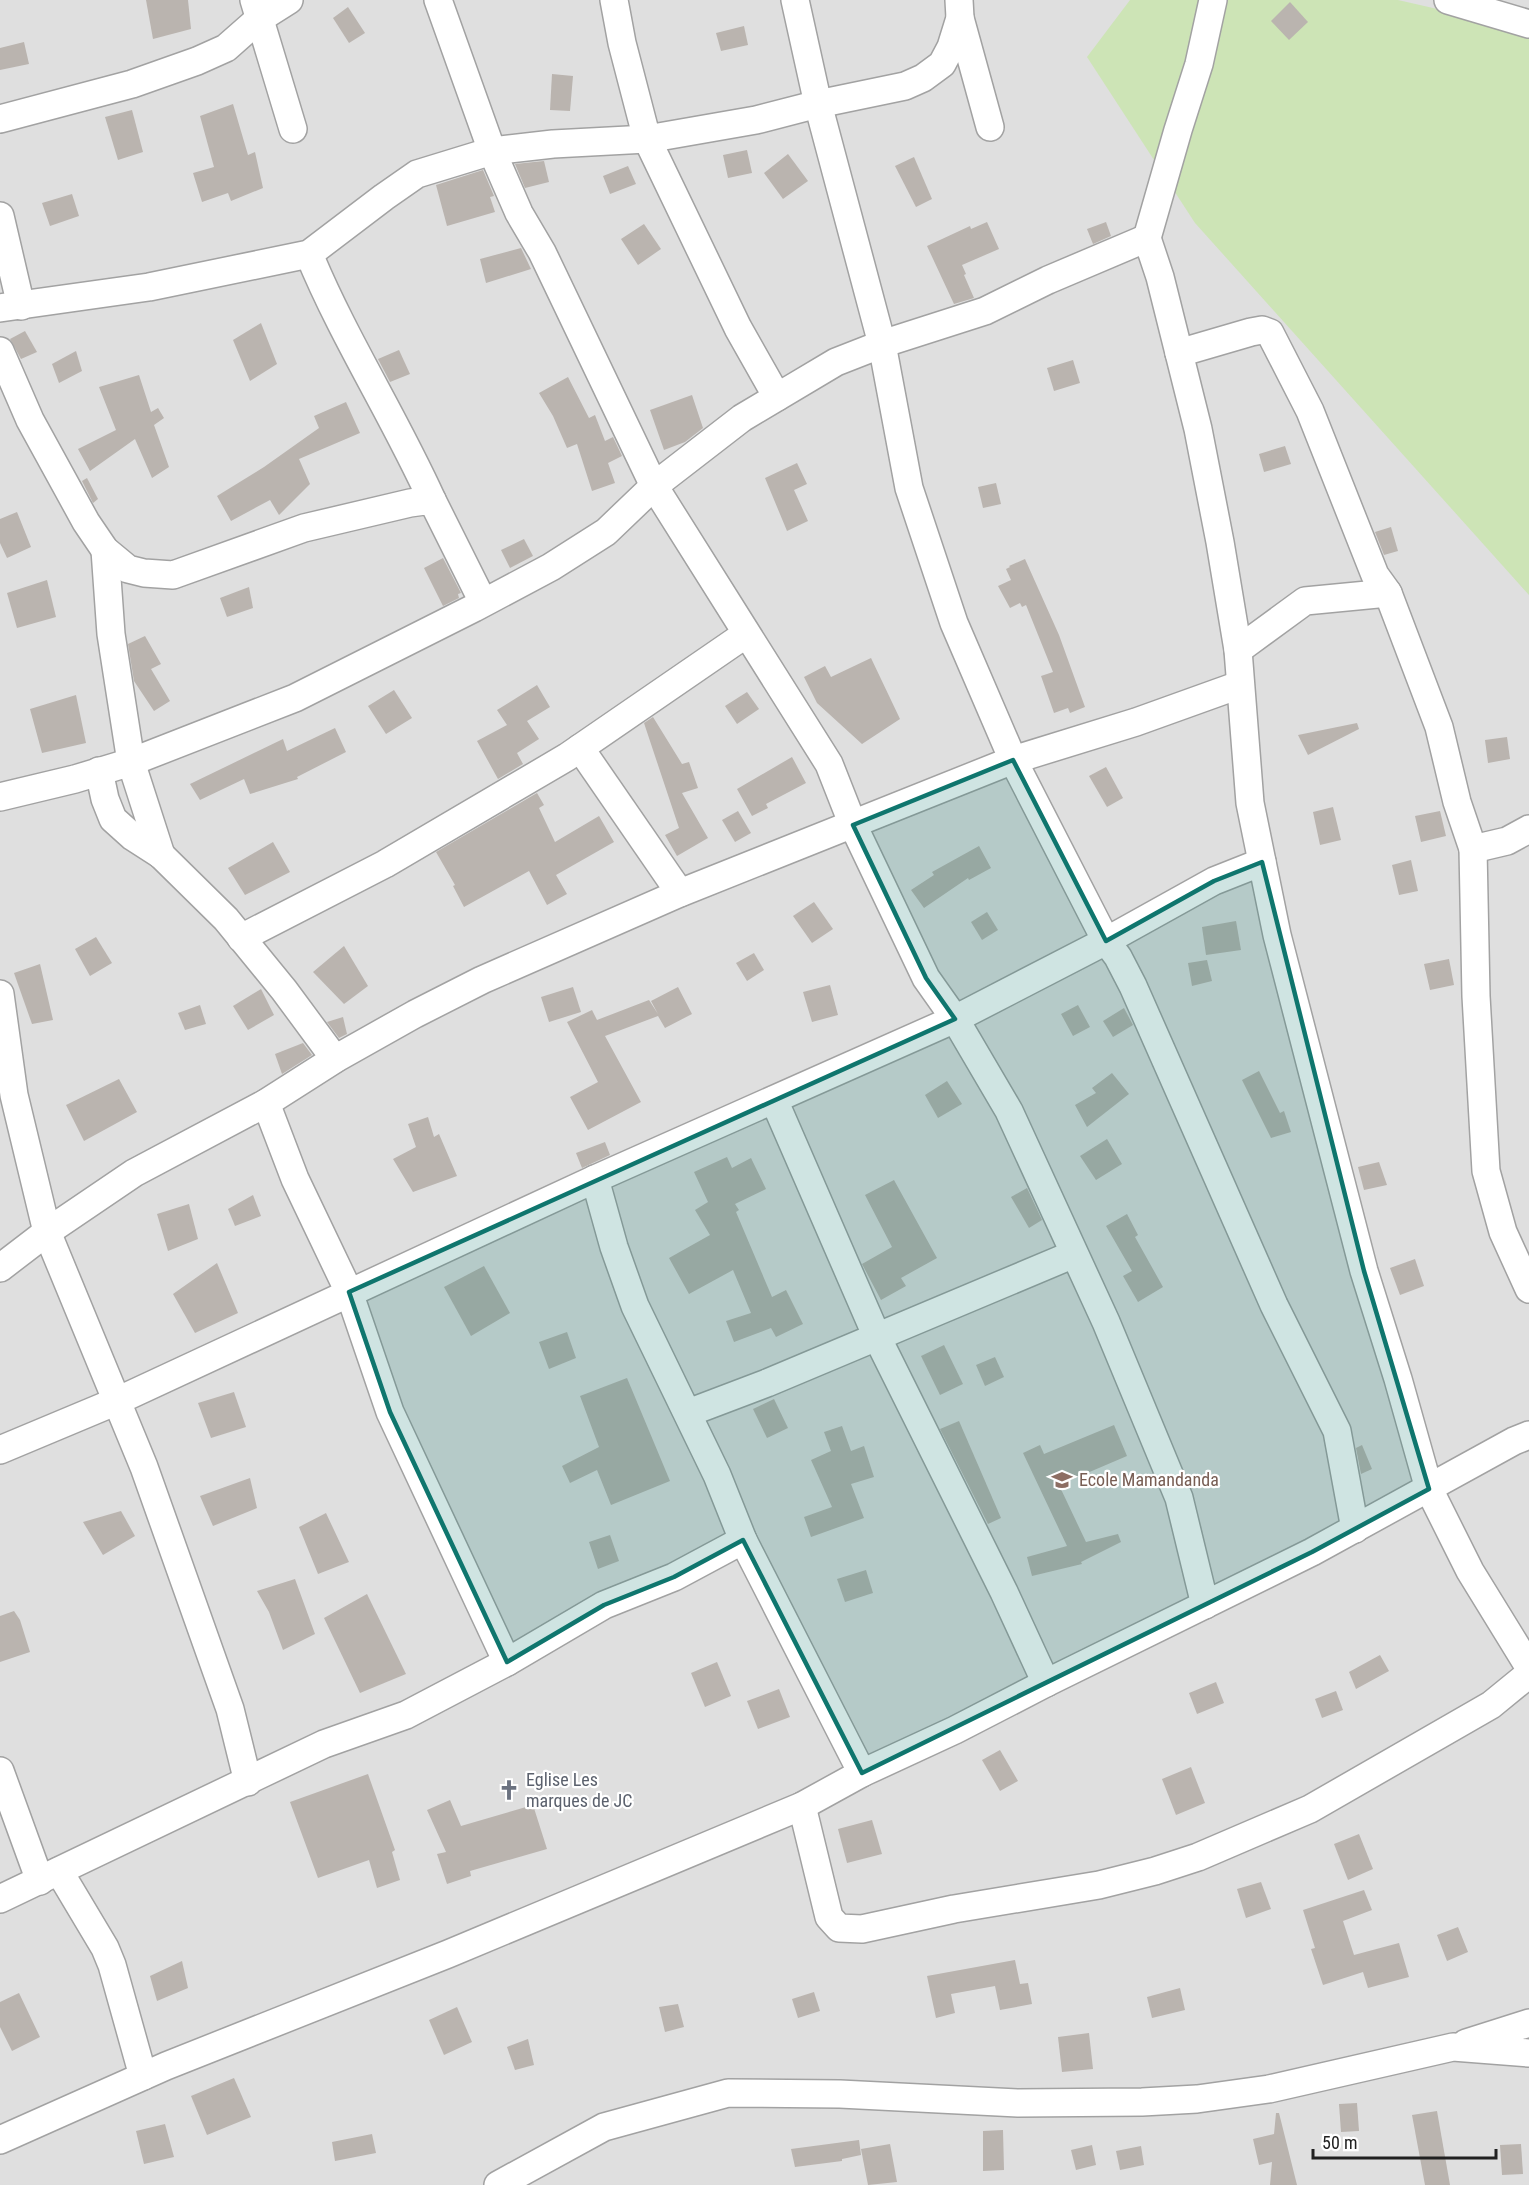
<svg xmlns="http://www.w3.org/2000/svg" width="1529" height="2185" font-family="'Roboto Condensed',sans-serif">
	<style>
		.residential { fill: #dfdfdf }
		.grass { fill: #cde4b6 }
		.building { fill: #bab4af }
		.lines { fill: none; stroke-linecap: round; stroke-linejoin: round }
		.street-casing { stroke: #a2a2a2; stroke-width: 30 }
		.street { stroke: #fff; stroke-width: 27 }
		.marked { fill: #0f766e; fill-opacity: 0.2; stroke: #0f766e; stroke-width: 4.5; stroke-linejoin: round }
		.labels { text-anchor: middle; stroke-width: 4.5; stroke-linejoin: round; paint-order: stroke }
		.education-label { font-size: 18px; fill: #785e54; stroke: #fff; text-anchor: start }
		.worship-label { font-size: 18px; fill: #5b616d; stroke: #fff; text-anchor: start }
	</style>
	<rect width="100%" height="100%" fill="#f1eee9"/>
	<!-- residential -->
	<rect class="residential" x="0" y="0" width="1529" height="2185"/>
	<!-- grass -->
	<polygon class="grass" points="1130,0 1398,0 1529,30 1529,595 1195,223 1087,57"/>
	<!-- building -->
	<g class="building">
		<polygon points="146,0 188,0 191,29 153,39"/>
		<polygon points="1290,2 1308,22 1289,40 1271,21"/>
		<polygon points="348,7 365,33 349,43 333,18"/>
		<polygon points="744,26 748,45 721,51 716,33"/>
		<polygon points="24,42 29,64 0,70 0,48"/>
		<polygon points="552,74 573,76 570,111 550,110"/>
		<polygon points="233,104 248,155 255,152 263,188 231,201 228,193 202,202 193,173 214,167 200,116"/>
		<polygon points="132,110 143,152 118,160 105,117"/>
		<polygon points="747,150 752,173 728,178 723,155"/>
		<polygon points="788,154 808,181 783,199 764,173"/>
		<polygon points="914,157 932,199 916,207 895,166"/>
		<polygon points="544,161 549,182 525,188 515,164"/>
		<polygon points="628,166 636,184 610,194 603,176"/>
		<polygon points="483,170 494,196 490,197 495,212 447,226 436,185"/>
		<polygon points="72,194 79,216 50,226 42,203"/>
		<polygon points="987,222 999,249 962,265 966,274 964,275 974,298 954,304 927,246 970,226 971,229"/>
		<polygon points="1106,222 1111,236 1093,244 1087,229"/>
		<polygon points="644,224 661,249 638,265 621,239"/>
		<polygon points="521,248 531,269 486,283 480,259"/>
		<polygon points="261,323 277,364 250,381 233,340"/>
		<polygon points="25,331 37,352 21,359 10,339"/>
		<polygon points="399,350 410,374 390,382 378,359"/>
		<polygon points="76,351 82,371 59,383 52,364"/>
		<polygon points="1073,360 1080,383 1054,391 1047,368"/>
		<polygon points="139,375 151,412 158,408 164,418 154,425 169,467 152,478 135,439 90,471 78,449 116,430 99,387"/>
		<polygon points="568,377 589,418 595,415 605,441 613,437 622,456 608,463 615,483 592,491 577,444 567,448 553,416 539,393"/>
		<polygon points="692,395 703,428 685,442 664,450 650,410"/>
		<polygon points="346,402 360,433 299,459 310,484 279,515 270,500 231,521 217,496 264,467 319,428 314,416"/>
		<polygon points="1285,446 1291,464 1264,472 1259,454"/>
		<polygon points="797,463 807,484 794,490 808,521 787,531 765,478"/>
		<polygon points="87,478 98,499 93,503 82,481"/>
		<polygon points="996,483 1001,504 983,508 978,487"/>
		<polygon points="17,512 31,547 7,558 0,543 0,519"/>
		<polygon points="1391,527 1398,551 1384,555 1375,532"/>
		<polygon points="524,539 533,556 510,568 501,550"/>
		<polygon points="443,558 461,593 458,594 459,598 443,606 424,568"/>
		<polygon points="1025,559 1059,635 1085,707 1070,713 1068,708 1054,713 1041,676 1053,672 1026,605 1022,607 1020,603 1010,608 998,586 1011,580 1006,569 1010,567 1009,566"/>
		<polygon points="47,580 56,617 17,628 7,593"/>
		<polygon points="249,587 253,608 227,617 220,598"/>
		<polygon points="145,636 161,664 151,669 170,701 154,711 134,681 128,644"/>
		<polygon points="871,658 900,719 862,744 817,703 804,677 825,666 831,677"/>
		<polygon points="537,685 550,707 527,721 539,739 517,753 523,764 498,779 477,741 507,725 497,710"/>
		<polygon points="394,690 412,718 386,734 368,706"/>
		<polygon points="747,692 759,709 737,724 725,706"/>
		<polygon points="76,695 86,743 42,753 30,709"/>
		<polygon points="653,717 682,764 689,762 698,788 682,793 708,838 677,856 665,835 679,828 644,723"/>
		<polygon points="1357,723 1359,729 1308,755 1298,735"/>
		<polygon points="335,728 346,752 297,777 298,779 250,794 244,779 200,800 190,784 283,739 287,751"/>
		<polygon points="1507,737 1510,759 1488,763 1485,740"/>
		<polygon points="792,757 806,783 766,804 768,808 752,816 737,789"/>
		<polygon points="1106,767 1123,798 1107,807 1089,776"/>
		<polygon points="537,793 544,805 539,808 555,842 599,816 614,842 556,875 567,894 547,905 529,871 464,907 453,886 455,885 436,852"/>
		<polygon points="1333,807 1341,840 1320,845 1313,812"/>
		<polygon points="738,811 751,833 735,842 722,820"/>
		<polygon points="1440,811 1446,836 1421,842 1415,816"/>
		<polygon points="273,842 290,872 245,895 228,868"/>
		<polygon points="979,846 991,868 969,880 968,878 924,908 911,890 934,875 932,872"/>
		<polygon points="1411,860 1418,891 1399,895 1392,865"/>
		<polygon points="814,902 833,929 812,943 793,916"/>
		<polygon points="987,912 998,930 982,940 971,922"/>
		<polygon points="1236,921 1241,950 1206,955 1202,927"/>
		<polygon points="96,937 112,963 90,976 75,949"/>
		<polygon points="344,946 368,986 344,1004 313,972"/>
		<polygon points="754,953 764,970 747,981 736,963"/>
		<polygon points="1449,959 1454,985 1430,990 1424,964"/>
		<polygon points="1207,960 1212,981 1192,986 1188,963"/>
		<polygon points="40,964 53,1020 32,1024 14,973"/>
		<polygon points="830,985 838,1015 812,1022 803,992"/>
		<polygon points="573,987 581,1012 549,1022 541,997"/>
		<polygon points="678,987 692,1014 665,1028 658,1016 605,1036 641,1102 588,1130 570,1097 598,1082 567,1022 592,1010 597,1020 649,1000 658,1014 651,1001"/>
		<polygon points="261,989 274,1015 248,1030 233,1006"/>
		<polygon points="200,1005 206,1024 185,1030 178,1013"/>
		<polygon points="1078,1005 1090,1027 1073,1036 1061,1014"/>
		<polygon points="1124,1008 1133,1025 1113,1037 1103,1021"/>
		<polygon points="343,1017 347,1034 339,1038 327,1022"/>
		<polygon points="303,1043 312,1055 282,1074 275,1054"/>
		<polygon points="1259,1071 1280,1113 1284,1111 1291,1132 1271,1138 1242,1080"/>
		<polygon points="1112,1073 1129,1094 1087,1127 1075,1105 1096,1093 1092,1088"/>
		<polygon points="119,1079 137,1112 84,1141 66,1105"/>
		<polygon points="947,1081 962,1104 938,1118 925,1095"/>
		<polygon points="428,1117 434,1137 439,1134 457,1176 413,1192 393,1159 416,1147 408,1124"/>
		<polygon points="1107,1139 1122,1164 1096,1180 1080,1156"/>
		<polygon points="605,1142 610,1155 582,1168 576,1153"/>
		<polygon points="727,1157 732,1168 751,1158 766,1189 735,1204 739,1210 736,1212 772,1297 786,1290 803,1324 776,1337 771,1328 734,1342 726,1321 751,1313 733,1270 689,1294 669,1258 710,1235 695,1210 708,1202 694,1172"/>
		<polygon points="1379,1162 1387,1185 1364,1190 1358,1167"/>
		<polygon points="894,1180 937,1258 901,1278 906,1286 881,1300 862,1264 892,1247 865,1195"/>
		<polygon points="1027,1188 1042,1220 1029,1228 1011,1197"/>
		<polygon points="253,1195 261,1216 235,1226 228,1209"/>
		<polygon points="189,1204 198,1239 168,1251 157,1214"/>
		<polygon points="1127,1214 1138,1235 1135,1237 1163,1287 1138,1302 1123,1276 1132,1271 1106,1226"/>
		<polygon points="1415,1259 1424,1286 1400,1295 1390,1268"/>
		<polygon points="217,1263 238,1313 195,1333 173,1294"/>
		<polygon points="484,1266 510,1313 471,1336 444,1287"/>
		<polygon points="567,1332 576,1358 549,1369 539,1342"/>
		<polygon points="944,1345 963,1384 940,1395 921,1356"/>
		<polygon points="995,1357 1004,1377 985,1386 976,1365"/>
		<polygon points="627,1378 670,1481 611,1505 597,1470 570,1483 562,1466 599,1447 580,1396"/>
		<polygon points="234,1392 246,1427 211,1438 198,1403"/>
		<polygon points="774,1399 788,1428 767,1438 753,1409"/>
		<polygon points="959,1421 1001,1518 988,1524 940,1429"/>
		<polygon points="1114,1425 1127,1456 1059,1485 1086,1542 1118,1534 1121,1542 1081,1562 1082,1564 1032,1576 1027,1557 1067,1546 1023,1453 1040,1445 1044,1454"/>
		<polygon points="842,1426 851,1451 864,1446 874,1477 851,1484 864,1518 811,1537 804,1517 832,1507 811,1460 831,1451 824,1432"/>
		<polygon points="1362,1445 1372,1469 1361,1474 1356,1448"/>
		<polygon points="250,1478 257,1508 213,1526 200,1496"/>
		<polygon points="121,1511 135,1536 103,1555 83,1522"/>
		<polygon points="326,1513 349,1562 318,1574 299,1527"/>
		<polygon points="610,1535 619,1561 598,1569 589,1542"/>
		<polygon points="866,1570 873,1593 845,1602 837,1579"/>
		<polygon points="295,1579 315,1634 283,1650 269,1612 257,1591"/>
		<polygon points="367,1594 406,1674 360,1693 324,1618"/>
		<polygon points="14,1611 20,1620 30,1652 0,1662 0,1616"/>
		<polygon points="1380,1655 1389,1671 1356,1689 1349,1672"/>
		<polygon points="717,1662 731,1696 705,1707 691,1673"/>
		<polygon points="1216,1682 1224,1703 1197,1714 1189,1693"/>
		<polygon points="779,1689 790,1717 758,1729 747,1701"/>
		<polygon points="1336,1691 1343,1710 1322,1718 1315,1699"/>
		<polygon points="1000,1750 1018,1781 1000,1791 982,1760"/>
		<polygon points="1191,1767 1205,1803 1176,1815 1162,1779"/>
		<polygon points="368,1774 395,1850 392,1852 400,1880 377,1888 369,1860 318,1878 290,1802"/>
		<polygon points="450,1800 461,1826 533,1805 547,1849 470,1871 471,1876 447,1884 437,1854 446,1852 427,1810"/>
		<polygon points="872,1820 882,1854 847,1863 838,1829"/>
		<polygon points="1359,1834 1373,1869 1348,1880 1334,1844"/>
		<polygon points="1261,1882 1271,1909 1246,1918 1237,1889"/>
		<polygon points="1364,1890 1372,1910 1343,1921 1354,1955 1399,1943 1409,1977 1368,1988 1363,1972 1323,1985 1311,1949 1315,1948 1303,1910"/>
		<polygon points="1458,1927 1468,1952 1447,1961 1437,1935"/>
		<polygon points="1015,1960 1020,1984 1028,1983 1032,2004 1000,2010 995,1986 951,1994 955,2013 936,2018 927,1976"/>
		<polygon points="182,1961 188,1988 157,2001 150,1976"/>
		<polygon points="1180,1988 1185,2010 1152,2018 1147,1997"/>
		<polygon points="814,1992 820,2011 798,2018 792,1999"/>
		<polygon points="19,1993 40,2037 12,2051 0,2027 0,2002"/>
		<polygon points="678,2004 684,2027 665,2032 659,2007"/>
		<polygon points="457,2007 472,2042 444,2055 429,2020"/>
		<polygon points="1089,2033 1093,2069 1062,2072 1058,2037"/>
		<polygon points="528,2039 534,2065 515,2070 507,2047"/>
		<polygon points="234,2078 251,2117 207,2135 191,2096"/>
		<polygon points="1357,2103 1359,2131 1341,2132 1339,2104"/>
		<polygon points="1437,2111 1450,2185 1425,2185 1412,2115"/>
		<polygon points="1276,2113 1279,2113 1297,2185 1270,2185 1272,2162 1259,2165 1253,2139 1274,2134"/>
		<polygon points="165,2124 174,2157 144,2164 136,2131"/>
		<polygon points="1003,2130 1004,2170 983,2171 983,2131"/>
		<polygon points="372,2134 376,2153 335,2161 332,2142"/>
		<polygon points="859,2140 861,2155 842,2159 842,2161 795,2167 791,2149"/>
		<polygon points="890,2144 897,2182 868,2185 861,2149"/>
		<polygon points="1521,2144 1523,2174 1502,2175 1500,2145"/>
		<polygon points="1092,2145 1096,2165 1076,2170 1071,2150"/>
		<polygon points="1141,2146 1144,2165 1120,2170 1116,2151"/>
	</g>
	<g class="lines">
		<!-- street casing -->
		<g class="street-casing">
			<g id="street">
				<polyline points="254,0 293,129"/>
				<polyline points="438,0 492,151 519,213 542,252 654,486 829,764 853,825 926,978 955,1019 1009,1111 1106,1322 1179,1498 1205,1605"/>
				<polyline points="614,0 622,43 647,139 738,328 777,397"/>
				<polyline points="795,0 818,104 882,344 909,488 954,623 1013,760 1106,941 1118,957 1133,986 1274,1305 1337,1431 1355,1529"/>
				<polyline points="1448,0 1529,24"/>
				<polyline points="960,18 990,127"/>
				<polyline points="0,119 132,84 197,61 226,48 259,19 289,0"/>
				<polyline points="0,216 21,306"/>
				<polyline points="1147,238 1178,130 1199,64 1213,0"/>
				<path d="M309,254C344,339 394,416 432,500"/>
				<polyline points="0,308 149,287 309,254 384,197 417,174 492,151 553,144 647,139 756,120 818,104 905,86 923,78 942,64 951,47 960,18 959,0"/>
				<polyline points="0,351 30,420 86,522 105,550 128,569 144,573 173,575 304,528 410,503 432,500 483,602"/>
				<polyline points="1179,353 1251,332 1262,330 1270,333 1310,411 1375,575 1388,593"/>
				<polyline points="105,550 111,634 131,762 161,855"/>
				<polyline points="1238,650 1305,601 1388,593 1439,727 1457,802 1473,849 1507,841 1529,829"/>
				<polyline points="580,748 680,893"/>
				<polyline points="99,771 105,799 113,819 133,837 161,855 226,919 284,990 335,1059"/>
				<polyline points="0,797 75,779 131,762 295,698 474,608 551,567 606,532 654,486 742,418 836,362 882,344 985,311 1048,280 1147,238 1160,277 1198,429 1220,542 1238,650 1250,803 1277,935 1364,1271 1398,1379 1429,1489 1470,1571 1529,1667"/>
				<polyline points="1473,849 1476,996 1486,1171 1503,1232 1529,1289"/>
				<polyline points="241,938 385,864 567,757 746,634"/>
				<polyline points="0,994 14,1095 47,1232 144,1467 230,1709 248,1782"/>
				<polyline points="774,1100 877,1337 1004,1592 1046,1683"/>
				<polyline points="266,1103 295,1179 349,1292 390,1412 507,1662"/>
				<polyline points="595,1179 614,1247 635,1306 717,1475 743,1540 862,1773"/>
				<polyline points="0,1268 47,1232 134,1173 266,1103 335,1059 415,1014 482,980 680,893 1013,760 1136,722 1239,685"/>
				<polyline points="688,1413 767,1383 1074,1254"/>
				<polyline points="0,1450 117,1401 595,1179 955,1019 1106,941 1214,881 1262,862"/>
				<polyline points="0,1771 40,1881"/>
				<polyline points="802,1806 829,1917 839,1928 862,1929 954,1909 1099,1885 1155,1871 1198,1857 1310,1809 1491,1705 1529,1674"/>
				<polyline points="59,1871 105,1948 112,1965 143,2076"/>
				<polyline points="0,1899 324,1744 406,1715 507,1662 604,1605 674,1577 743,1540"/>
				<polyline points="1466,2043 1529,2023"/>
				<polyline points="0,2140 166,2066 448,1954 802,1806 862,1773 955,1730 1046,1683 1312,1552 1514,1441 1529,1435"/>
				<polyline points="498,2185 604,2127 728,2093 840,2094 1018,2103 1142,2102 1197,2099 1269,2089 1453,2047 1529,2053"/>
			</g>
		</g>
		<!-- street -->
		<use href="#street" class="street"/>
	</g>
	<!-- marked area -->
	<path class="marked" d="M1013,760L1106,941L1214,881L1262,862L1364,1271L1429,1489L1312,1552L862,1773L743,1540L674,1577L604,1605L507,1662L390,1412L349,1292L955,1019L926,978L853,825Z"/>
	<!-- icons -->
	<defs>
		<g id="school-bare" transform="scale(1.62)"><path d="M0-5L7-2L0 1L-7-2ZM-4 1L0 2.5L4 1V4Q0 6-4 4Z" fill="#8d6e63" stroke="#fff" stroke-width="2.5" paint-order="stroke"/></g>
		<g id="church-bare" transform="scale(1.62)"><path d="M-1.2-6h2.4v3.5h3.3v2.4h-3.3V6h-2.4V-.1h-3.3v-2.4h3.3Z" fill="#6b7280" stroke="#fff" stroke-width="2.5" paint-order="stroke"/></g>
	</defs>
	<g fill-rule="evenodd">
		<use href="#school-bare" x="1062" y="1480"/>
		<use href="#church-bare" x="509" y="1790"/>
	</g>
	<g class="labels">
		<!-- education labels -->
		<g class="education-label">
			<text x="1079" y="1486">Ecole Mamandanda</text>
		</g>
		<!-- worship labels -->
		<g class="worship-label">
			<text x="526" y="1786">Eglise Les<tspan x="526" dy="21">marques de JC</tspan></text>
		</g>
	</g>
	<!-- scale -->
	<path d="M1313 2149v9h183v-9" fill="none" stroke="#212121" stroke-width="3"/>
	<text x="1322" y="2149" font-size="18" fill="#212121" stroke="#ffffff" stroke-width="4.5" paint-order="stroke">50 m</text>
</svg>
